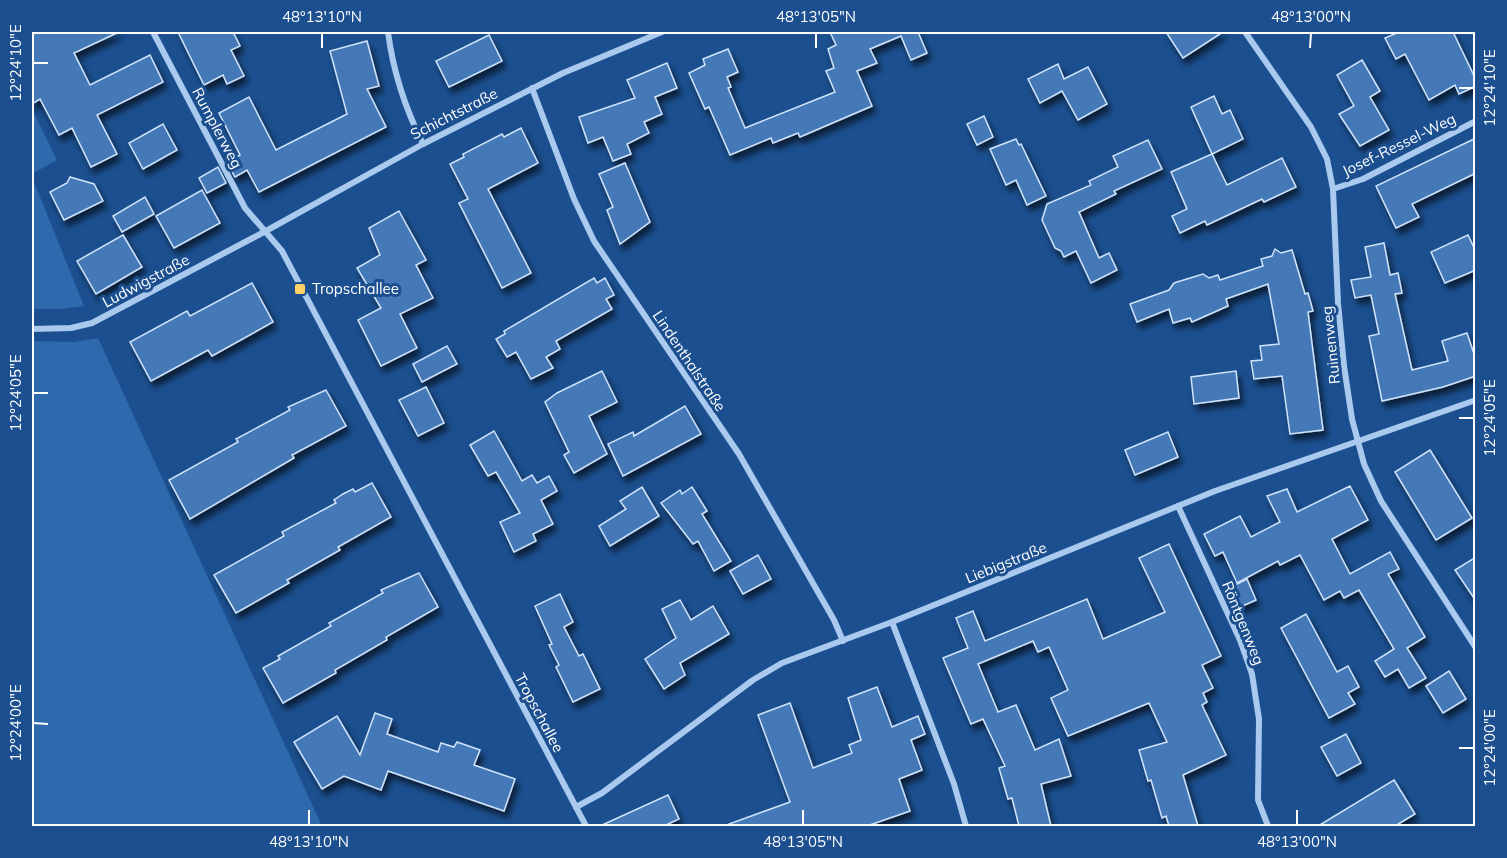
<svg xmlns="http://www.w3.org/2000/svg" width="1507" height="858" font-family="Mulish,sans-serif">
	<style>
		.green { fill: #2e69ad }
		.building { fill: #4478b7; stroke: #cfe3fa; stroke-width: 1.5; filter: url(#shadow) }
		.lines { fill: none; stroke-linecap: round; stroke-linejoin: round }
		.street { stroke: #a9c9ee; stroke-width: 6 }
		.ticks { fill: none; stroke: #fff; stroke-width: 2 }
		.poi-dot { fill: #ffd166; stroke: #1b4f8f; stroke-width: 2 }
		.labels { text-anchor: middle; stroke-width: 6; stroke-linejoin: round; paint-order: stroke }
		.street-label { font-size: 15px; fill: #fff; stroke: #1b4f8f }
		.poi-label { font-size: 15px; fill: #fff; stroke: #1b4f8f; text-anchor: start }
		.neatline { fill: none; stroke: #fff; stroke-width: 2 }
		.ticks-label { font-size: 15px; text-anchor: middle; fill: #fff }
	</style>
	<defs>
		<filter id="shadow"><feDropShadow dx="3.5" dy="6" stdDeviation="3" flood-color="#0009"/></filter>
	</defs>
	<rect width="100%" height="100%" fill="#1b4f8f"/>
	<!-- green -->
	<g class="green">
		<polygon points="32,109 57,160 32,174"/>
		<polygon points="32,177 84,306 60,309 32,309"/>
		<polygon points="98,338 322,826 32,826 32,341 74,342"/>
	</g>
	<!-- building -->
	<g class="building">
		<polygon points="32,32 119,32 74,53 90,85 150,55 163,82 97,115 117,154 91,167 72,128 59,135 40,99 32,104"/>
		<polygon points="178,32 233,32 240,46 231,50 244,76 227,84 223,75 204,85"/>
		<polygon points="830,32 918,32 927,53 911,60 901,36 870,49 877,63 857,71 872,106 800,137 798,133 773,143 771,138 730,155 709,107 705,109 689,73 705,65 703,59 728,49 738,72 727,77 731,87 728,88 745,128 835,92 826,71 834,68 828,49 836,45"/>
		<polygon points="1166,32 1223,32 1183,58"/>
		<polygon points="1399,32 1453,32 1476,80 1476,86 1459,94 1455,85 1429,100 1405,54 1396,59 1385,38"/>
		<polygon points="489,35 502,61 449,87 436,61"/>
		<polygon points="367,41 379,86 367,89 386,127 259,192 247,170 235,177 227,162 240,155 219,113 249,97 276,150 347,114 330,51"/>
		<polygon points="1362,60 1380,91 1370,97 1389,130 1360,146 1339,114 1354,106 1337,75"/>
		<polygon points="667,63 677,88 655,97 662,114 644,122 649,133 627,144 631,154 613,161 603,137 588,143 579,117 635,98 627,80"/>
		<polygon points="1058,64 1064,79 1088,67 1107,104 1078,120 1062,91 1040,103 1028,79"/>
		<polygon points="1214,96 1222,114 1230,110 1243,139 1212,154 1191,107"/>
		<polygon points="984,116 993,137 977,145 967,124"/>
		<polygon points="163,124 177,150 143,169 129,143"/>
		<polygon points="521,128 538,163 488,189 531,273 502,288 459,203 468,199 450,164 464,157 463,154 502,134 504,137"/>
		<polygon points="1476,138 1476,173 1412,204 1419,217 1396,228 1376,186"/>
		<polygon points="1016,139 1019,145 1021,144 1046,196 1027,205 1016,180 1006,185 990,149"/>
		<polygon points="1148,140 1162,169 1114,191 1116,194 1079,212 1099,258 1109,253 1117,270 1091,283 1076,251 1064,257 1061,251 1055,248 1042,220 1047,204 1091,185 1089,181 1118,167 1113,156"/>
		<polygon points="1212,154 1227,185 1282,158 1296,187 1264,202 1262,199 1207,225 1205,221 1180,233 1172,216 1187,209 1171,172"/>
		<polygon points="625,163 650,222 620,244 607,210 613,207 599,174"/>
		<polygon points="218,167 226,183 207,193 199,178"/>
		<polygon points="70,177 94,184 103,201 64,220 50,192 67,183"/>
		<polygon points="202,190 220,223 174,248 156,216"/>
		<polygon points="145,197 154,214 122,232 113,216"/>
		<polygon points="399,211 426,260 416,265 433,298 400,314 417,348 381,366 358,320 381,308 357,268 380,255 369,228"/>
		<polygon points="123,235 142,267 96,294 77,261"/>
		<polygon points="1468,235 1476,252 1476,270 1445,283 1431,252"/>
		<polygon points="1384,243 1390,275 1398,273 1402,293 1395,294 1412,370 1448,361 1442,341 1467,333 1476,360 1476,376 1443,387 1382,401 1369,336 1379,334 1371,295 1355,298 1351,280 1371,277 1365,247"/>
		<polygon points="1275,249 1281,253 1292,250 1305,294 1308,293 1313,311 1308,312 1323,430 1290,434 1282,376 1254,379 1251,361 1262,360 1260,346 1279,344 1268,284 1226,299 1228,306 1192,322 1190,318 1173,323 1169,309 1137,322 1130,304 1169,290 1174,283 1203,274 1209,278 1218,275 1220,280 1263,266 1261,259 1272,256"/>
		<polygon points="594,278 597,283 605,278 614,295 606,299 612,309 556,341 560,349 546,357 553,368 531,379 516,352 507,357 496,339 505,334 504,331"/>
		<polygon points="252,283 273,322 212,356 208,350 151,381 130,342 187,311 190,316"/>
		<polygon points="447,346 457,364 422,382 413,364"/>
		<polygon points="602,371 617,402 589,416 607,454 574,473 564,455 569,452 545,402 557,393"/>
		<polygon points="1236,371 1239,398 1194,404 1191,377"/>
		<polygon points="426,387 444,423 418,436 399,400"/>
		<polygon points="326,390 346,426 292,455 294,458 190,519 169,480 238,442 236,439 290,410 288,407"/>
		<polygon points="685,406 701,434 623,476 608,444 633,432 634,436"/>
		<polygon points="494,431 522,481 532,475 537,483 549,476 557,491 541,500 553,524 533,534 536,541 514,552 500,522 520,513 496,472 488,476 470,445"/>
		<polygon points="1168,432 1178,457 1135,475 1125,450"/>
		<polygon points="1430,450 1472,518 1436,540 1395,472"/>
		<polygon points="372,483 391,517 338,547 340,550 287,580 289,583 236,613 214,575 284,536 282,532 336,503 334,500 343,494 353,489 355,492"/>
		<polygon points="1350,486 1368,520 1332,539 1350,574 1390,552 1399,569 1388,574 1425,637 1407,648 1426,678 1409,688 1398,669 1385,677 1375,661 1394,649 1359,590 1344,598 1340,591 1324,600 1300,555 1280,565 1278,561 1237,583 1223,552 1215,556 1204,534 1240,516 1251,537 1280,522 1267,496 1287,489 1297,512"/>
		<polygon points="642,487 659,516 610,546 599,526 626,509 620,501"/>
		<polygon points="692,487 707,511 702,514 731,561 714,571 698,541 693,544 661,503 680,490 682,494"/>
		<polygon points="1169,544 1221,656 1202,665 1213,688 1203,693 1207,702 1202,705 1226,755 1183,775 1198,826 1169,826 1166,816 1162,818 1151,780 1148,781 1139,750 1167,742 1149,703 1068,736 1051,698 1068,690 1049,647 1038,652 1033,641 978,664 998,712 1016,705 1035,750 1059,739 1071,776 1041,784 1051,826 1019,826 1012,798 1008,799 999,768 1005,766 983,719 971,724 943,658 968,648 956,618 973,611 985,641 1087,599 1103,639 1165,612 1139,558"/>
		<polygon points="758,555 771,579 743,594 730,571"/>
		<polygon points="1476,557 1476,601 1455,570"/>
		<polygon points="419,573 438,607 386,637 387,640 335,670 336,673 283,703 263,668 280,659 278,656 331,626 329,623 383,593 381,590"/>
		<polygon points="1247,579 1256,600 1238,608 1229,588"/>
		<polygon points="560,594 573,622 564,627 579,656 583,654 600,689 573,702 556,667 559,665 549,645 552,644 535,606"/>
		<polygon points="680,600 691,620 713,606 729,634 680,663 685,675 664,689 645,659 676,638 662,609"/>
		<polygon points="1306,614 1337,672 1348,666 1359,687 1348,693 1355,704 1329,718 1281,628"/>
		<polygon points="1449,671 1466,699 1443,713 1426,686"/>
		<polygon points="877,687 892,727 918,716 925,734 911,740 922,770 899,779 910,811 867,826 729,826 729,824 790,802 758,715 790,703 813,768 852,753 849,745 861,740 848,698"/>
		<polygon points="375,713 392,719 387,734 438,752 441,743 454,747 457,742 480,750 474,765 515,779 504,811 388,771 381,790 344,776 322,789 294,742 337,716 360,755"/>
		<polygon points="1346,734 1361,763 1337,776 1321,747"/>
		<polygon points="1394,780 1415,814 1395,826 1318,826"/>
		<polygon points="668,795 679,819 664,826 600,826"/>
	</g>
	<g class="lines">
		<!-- street -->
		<g class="street">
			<polyline points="153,32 245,208 282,251 586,826"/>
			<path d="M388,32C393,71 405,108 423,144"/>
			<polyline points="1245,32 1311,127 1327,159 1333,189 1338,303 1344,366 1352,419 1364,464 1381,501 1476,648"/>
			<polyline points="532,88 574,199 594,241 739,454 834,620 843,641"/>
			<polyline points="1333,189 1363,179 1476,121"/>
			<polyline points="32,329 71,328 92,323 264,232 423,144 563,73 662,32"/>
			<polyline points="1178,506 1240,640 1252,674 1259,719 1258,800 1268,826"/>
			<polyline points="892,622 954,784 966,826"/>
			<polyline points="576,807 602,793 753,680 782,663 892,622 1215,491 1476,400"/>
		</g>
	</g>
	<!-- ticks -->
	<path class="ticks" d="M322,48V33M816,48V33M1310,48L1311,33M33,63H48M1459,88H1474M33,393H48M1459,418H1474M33,723L48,724M1459,748H1474M309,825V810M803,825V810M1297,825V810"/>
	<!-- markers -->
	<rect class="poi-dot" x="294" y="283" width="12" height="12" rx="3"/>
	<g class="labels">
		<!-- street labels -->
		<g class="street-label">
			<text transform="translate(454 114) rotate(-27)" y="5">Schichtstraße</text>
			<text transform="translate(217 128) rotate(62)" y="5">Rumplerweg</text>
			<text transform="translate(1399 145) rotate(-26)" y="5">Josef-Ressel-Weg</text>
			<text transform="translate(146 281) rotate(-28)" y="5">Ludwigstraße</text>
			<text transform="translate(1331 345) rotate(-96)" y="5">Ruinenweg</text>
			<text transform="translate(689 361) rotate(56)" y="5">Lindenthalstraße</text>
			<text transform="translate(1006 563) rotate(-22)" y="5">Liebigstraße</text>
			<text transform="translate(1243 623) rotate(68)" y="5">Röntgenweg</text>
			<text transform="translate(539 713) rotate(62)" y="5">Tropschallee</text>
		</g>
		<!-- poi labels -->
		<g class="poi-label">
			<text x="312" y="294">Tropschallee</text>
		</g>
	</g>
	<!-- border -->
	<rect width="1507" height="858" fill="none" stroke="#1b4f8f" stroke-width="66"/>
	<rect x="33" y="33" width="1441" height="792" class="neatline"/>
	<g class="ticks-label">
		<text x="322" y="22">48°13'10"N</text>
		<text x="816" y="22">48°13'05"N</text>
		<text x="1311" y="22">48°13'00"N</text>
		<text transform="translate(16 63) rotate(-90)" y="5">12°24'10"E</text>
		<text transform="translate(1490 88) rotate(-90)" y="5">12°24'10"E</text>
		<text transform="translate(16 393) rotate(-90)" y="5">12°24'05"E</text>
		<text transform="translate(1490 418) rotate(-90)" y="5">12°24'05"E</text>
		<text transform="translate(16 723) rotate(-90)" y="5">12°24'00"E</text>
		<text transform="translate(1490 748) rotate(-90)" y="5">12°24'00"E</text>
		<text x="309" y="847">48°13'10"N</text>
		<text x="803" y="847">48°13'05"N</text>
		<text x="1297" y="847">48°13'00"N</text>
	</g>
</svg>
